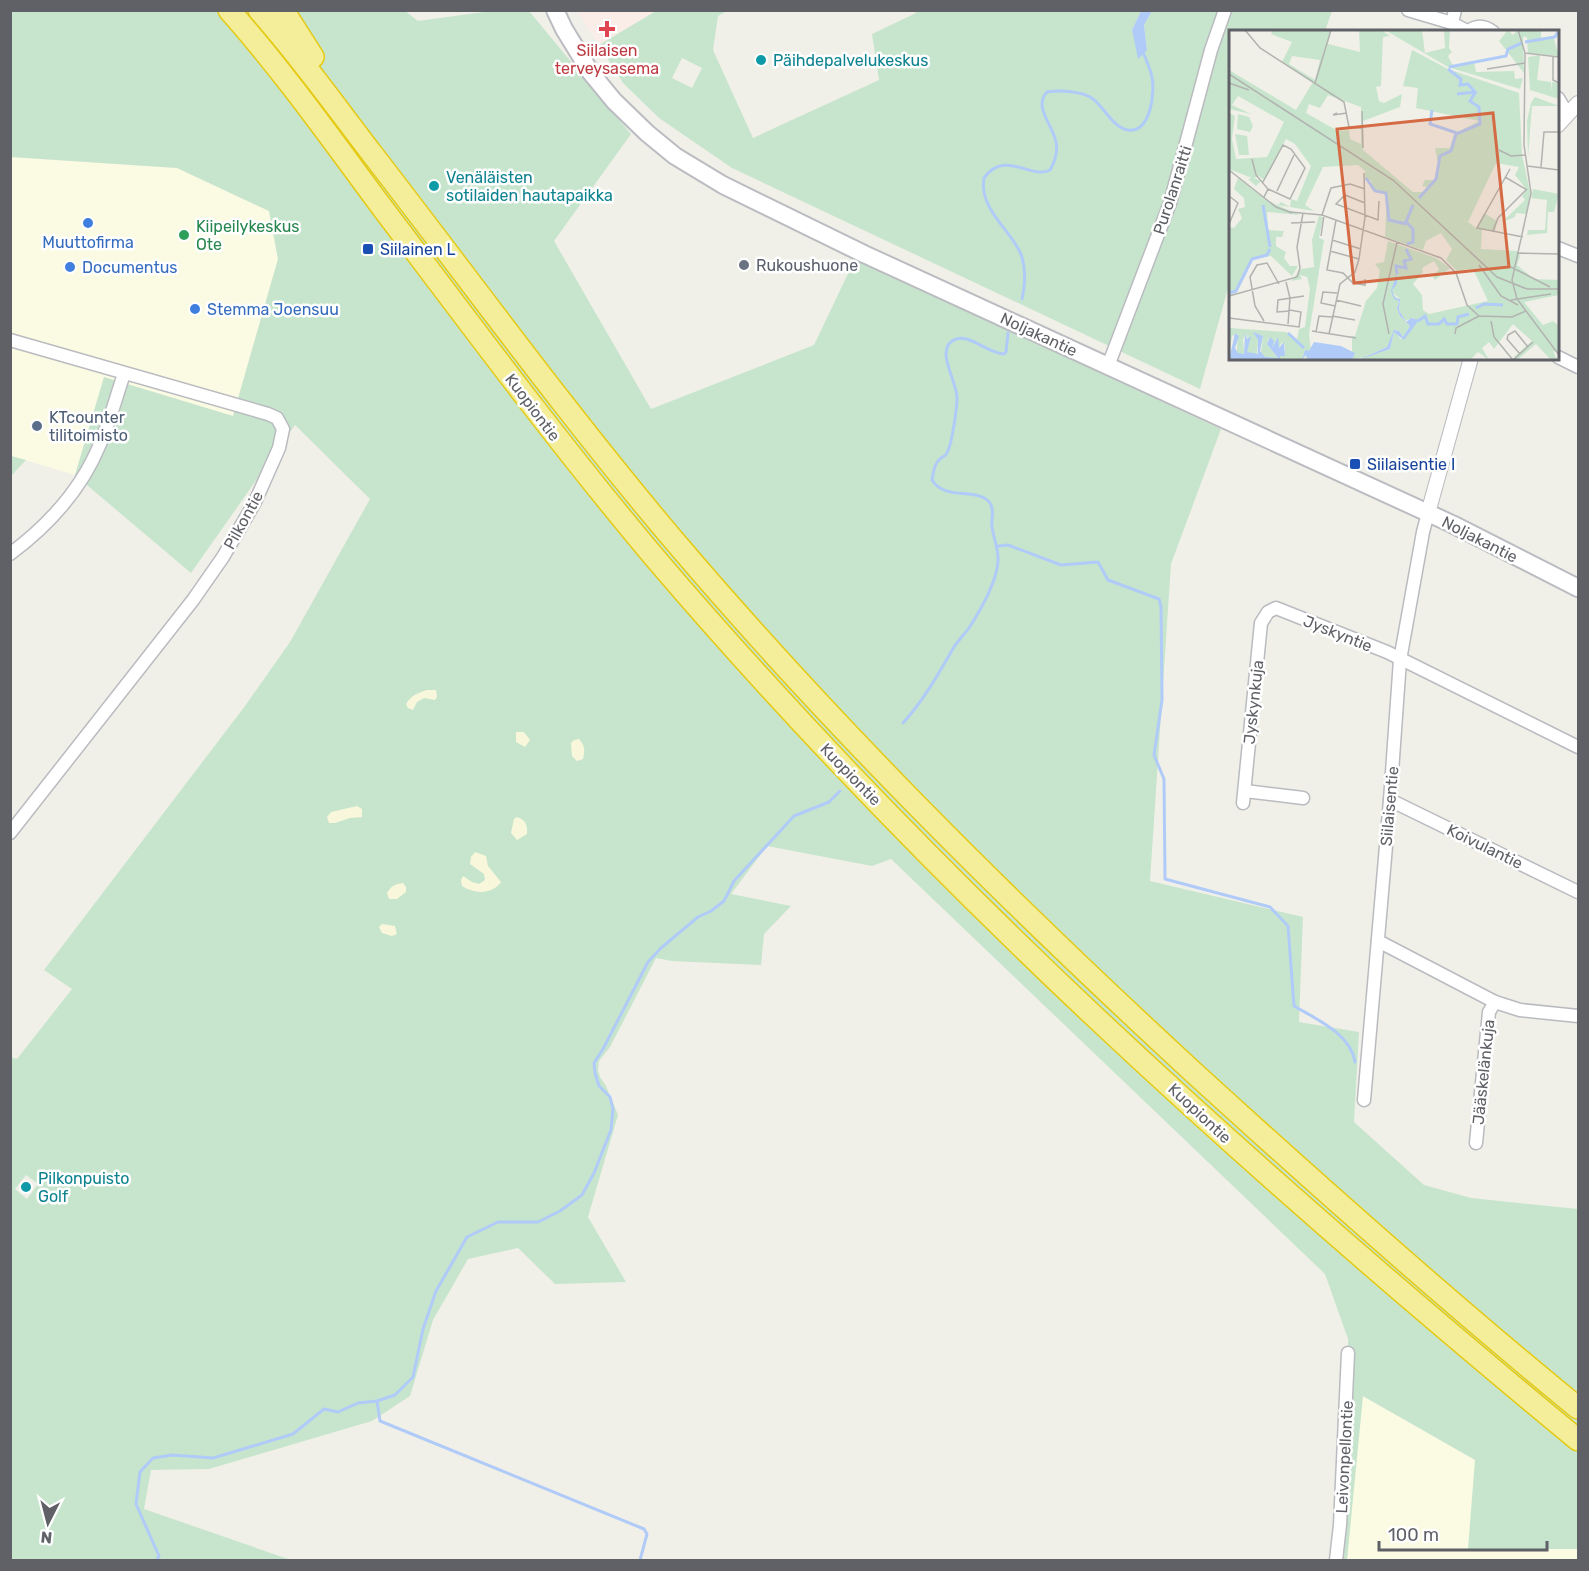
<svg xmlns="http://www.w3.org/2000/svg" width="1589" height="1571" font-family="Rubik,sans-serif">
	<style>
		.commercial { fill: #fbfae2 }
		.medical { fill: #faece7 }
		.green { fill: #c7e5cd; fill-rule: evenodd }
		.sand { fill: #f8f7db }
		.water { fill: #b0cbf8 }
		.lines { fill: none; stroke-linecap: round; stroke-linejoin: round }
		.stream { stroke: #b0cbf8; stroke-width: 3 }
		.minor-casing { stroke: #babbc0; stroke-width: 15 }
		.tertiary-casing { stroke: #babbc0; stroke-width: 16 }
		.secondary-casing { stroke: #bbbcc2; stroke-width: 20 }
		.motorway-casing { stroke: #e4ca15; stroke-width: 24 }
		.minor { stroke: #fff; stroke-width: 12 }
		.tertiary { stroke: #fff; stroke-width: 14 }
		.secondary { stroke: #fff; stroke-width: 16 }
		.motorway { stroke: #f4ee9b; stroke-width: 21 }
		.health-dot { fill: #e0444e; stroke: #fff; stroke-width: 2 }
		.culture-dot { fill: #0f9aa8; stroke: #fff; stroke-width: 2 }
		.shop-dot { fill: #3f7fe0; stroke: #fff; stroke-width: 2 }
		.leisure-dot { fill: #2e9e5b; stroke: #fff; stroke-width: 2 }
		.transit-dot { fill: #1a4fb4; stroke: #fff; stroke-width: 2 }
		.worship-dot { fill: #6b7280; stroke: #fff; stroke-width: 2 }
		.service-dot { fill: #5c6f8a; stroke: #fff; stroke-width: 2 }
		.labels { text-anchor: middle; stroke-width: 5; stroke-linejoin: round; paint-order: stroke }
		.health-label { font-size: 16px; fill: #be3a42; stroke: #fff }
		.culture-label { font-size: 16px; fill: #0d838f; stroke: #fff; text-anchor: start }
		.street-label { font-size: 16px; fill: #5f6167; stroke: #fff }
		.leisure-label { font-size: 16px; fill: #27864d; stroke: #fff; text-anchor: start }
		.shop-label { font-size: 16px; fill: #366cbe; stroke: #fff; text-anchor: start }
		.transit-label { font-size: 16px; fill: #164399; stroke: #fff; text-anchor: start }
		.worship-label { font-size: 16px; fill: #5b616d; stroke: #fff; text-anchor: start }
		.service-label { font-size: 16px; fill: #4e5e75; stroke: #fff; text-anchor: start }
		.inset-river { fill: none; stroke: #b0cbf8; stroke-width: 3 }
		.inset-road { fill: none; stroke: #b2b3b0; stroke-width: 1.5 }
		.view { fill: #d56b45; fill-opacity: 0.15; stroke: #d56b45; stroke-width: 3 }
		.inset-edge { fill: none; stroke: #5f6167; stroke-width: 3 }
	</style>
	<rect width="100%" height="100%" fill="#f0f0e8"/>
	<!-- commercial -->
	<g class="commercial">
		<polygon points="10,157 177,168 269,211 278,259 233,416 104,377 75,475 11,456"/>
		<polygon points="1362,1396 1476,1460 1469,1549 1578,1549 1578,1560 1347,1560"/>
	</g>
	<!-- medical -->
	<polygon class="medical" points="577,11 656,11 599,45"/>
	<!-- green -->
	<g class="green">
		<path d="M404,10L418,21L491,11H529L631,134L554,241L651,409L814,345L855,259L1221,429L1171,564L1150,881L1303,917L1299,1022L1359,1032L1354,1122L1424,1185L1471,1198L1578,1209V1549H1468L1475,1460L1363,1396L1347,1560H1336L1348,1353V1339L1325,1274L891,859L872,866L767,846L731,894L791,906L764,934L761,965L672,961L656,958L610,1047L599,1061L598,1070L600,1077L606,1086L618,1115L588,1217L626,1282L555,1284L518,1248L468,1259L433,1320L410,1396L372,1421L209,1469L151,1470L144,1509L291,1560H11L10,1057L17,1059L72,989L44,970L245,706L290,642L370,499L295,425L191,573L75,475L104,377L233,416L278,259L269,211L177,168L11,157V11ZM26,1175L38,1184L27,1199L15,1189Z"/>
		<path d="M656,11H727L718,16L713,50L753,138L879,80L872,34L914,14L918,11H1141L1132,30L1147,50L1144,25L1152,11H1332L1325,31L1230,32V281L1200,389L732,168L659,118L623,83L599,45ZM682,58L702,68L692,88L672,78Z"/>
		<polygon points="11,456 26,460 11,476 10,456"/>
	</g>
	<!-- sand -->
	<g class="sand">
		<path d="M427,690H436L437,697L435,700L424,698L417,702L413,710L408,708L406,704C411,695 418,693 427,690Z"/>
		<polygon points="516,732 524,732 530,740 525,747 516,742"/>
		<path d="M579,739C585,746 585,750 583,759L577,761L572,756L571,743L574,740Z"/>
		<polygon points="357,806 362,809 362,817 350,818 335,823 329,823 327,817 331,812"/>
		<path d="M517,817C527,821 527,825 527,834L517,840L511,833L514,819Z"/>
		<path d="M475,852L486,856L488,866L501,882C492,895 474,894 462,886L461,880L463,876L472,882L479,884L485,880L484,874L470,864L471,857Z"/>
		<path d="M403,883L406,887V892L397,899H389L387,893C391,886 395,884 403,883Z"/>
		<polygon points="382,924 395,926 397,934 392,936 382,933 379,927"/>
	</g>
	<!-- water -->
	<polygon class="water" points="1141,11 1152,11 1144,25 1147,50 1138,59 1132,30"/>
	<g class="lines">
		<!-- stream -->
		<g class="stream">
			<path d="M1022,299C1025,286 1026,271 1022,257C1014,232 978,210 984,178C1005,149 1032,180 1050,170C1055,162 1058,151 1056,142C1053,125 1033,107 1047,92C1060,90 1083,91 1093,99C1104,107 1113,128 1128,130C1151,133 1155,92 1152,77C1150,68 1146,59 1142,50"/>
			<path d="M998,546L1008,545L1061,565L1098,562L1108,580L1159,599L1161,607L1162,700L1154,755L1164,779L1165,879L1270,907L1288,926L1294,1006C1316,1019 1351,1034 1355,1062"/>
			<path d="M903,723C924,700 939,673 954,647C959,639 966,633 971,625C982,607 996,583 998,562C999,548 993,538 992,526C991,518 995,510 990,503C977,486 946,502 932,480C933,474 934,463 940,459C944,455 944,458 947,453C952,444 957,408 957,398C957,380 933,348 956,339C969,334 988,353 1004,354L1006,352L1008,333"/>
			<polyline points="377,1401 380,1421 644,1529 647,1534 640,1560"/>
			<polyline points="157,1560 159,1556 136,1504 140,1472 153,1458 172,1455 213,1458 293,1434 324,1409 338,1412 358,1403 377,1401 395,1395 413,1377 423,1329 436,1291 467,1237 498,1222 538,1222 560,1211 582,1195 594,1173 611,1130 613,1109 610,1097 599,1086 595,1073 594,1063 603,1049 648,962 661,948 698,917 711,911 724,901 734,881 794,816 829,802 840,791"/>
		</g>
		<!-- minor casing -->
		<g class="minor-casing">
			<g id="minor">
				<polyline points="1408,10 1452,23"/>
				<polyline points="1455,10 1452,23 1467,31"/>
				<path d="M1467,32C1476,25 1484,25 1493,32"/>
				<polyline points="1558,98 1567,113"/>
				<polyline points="1558,248 1578,256"/>
				<polyline points="10,340 268,414 277,418 283,429 279,448 255,502 223,557 193,600 10,833"/>
				<polyline points="1558,357 1578,367"/>
				<polyline points="1108,366 1170,203 1211,50 1225,10"/>
				<path d="M10,554C49,525 82,488 100,444C110,421 116,397 124,374"/>
				<polyline points="1245,791 1303,798"/>
				<polyline points="1390,800 1578,892"/>
				<polyline points="1243,803 1261,623 1268,612 1276,608 1387,652 1578,747"/>
				<polyline points="1378,941 1495,1002 1520,1010 1578,1016"/>
				<polyline points="1364,1100 1390,800 1400,660 1423,532 1428,513"/>
				<polyline points="1476,1143 1489,1012 1495,1002"/>
				<polyline points="1336,1560 1340,1525 1348,1353"/>
			</g>
		</g>
		<!-- tertiary casing -->
		<g class="tertiary-casing">
			<g id="tertiary">
				<polyline points="1558,125 1578,103"/>
				<polyline points="1428,513 1471,358"/>
			</g>
		</g>
		<!-- secondary casing -->
		<g class="secondary-casing">
			<polyline id="secondary" points="555,10 564,29 591,73 614,101 647,133 675,156 723,185 864,254 1452,524 1578,588"/>
		</g>
		<!-- motorway casing -->
		<g class="motorway-casing">
			<g id="motorway">
				<path d="M229,10C284,72 332,140 381,206C471,325 559,444 655,558C931,882 1250,1169 1578,1440"/>
				<path d="M259,10C300,56 336,107 373,155C472,283 567,414 671,537C832,727 1009,902 1192,1071C1318,1186 1446,1300 1578,1408"/>
				<polyline points="283,10 313,57"/>
			</g>
		</g>
		<!-- minor -->
		<use href="#minor" class="minor"/>
		<!-- tertiary -->
		<use href="#tertiary" class="tertiary"/>
		<!-- secondary -->
		<use href="#secondary" class="secondary"/>
		<!-- motorway -->
		<use href="#motorway" class="motorway"/>
	</g>
	<!-- markers -->
	<path class="health-dot" d="M604 20h6v6h6v6h-6v6h-6v-6h-6v-6h6z"/>
	<g class="culture-dot">
		<circle cx="761" cy="60" r="6"/>
		<circle cx="434" cy="186" r="6"/>
		<circle cx="26" cy="1187" r="6"/>
	</g>
	<g class="shop-dot">
		<circle cx="88" cy="223" r="6"/>
		<circle cx="70" cy="267" r="6"/>
		<circle cx="195" cy="309" r="6"/>
	</g>
	<circle class="leisure-dot" cx="184" cy="235" r="6"/>
	<g class="transit-dot">
		<rect x="362" y="243" width="12" height="12" rx="3"/>
		<rect x="1349" y="458" width="12" height="12" rx="3"/>
	</g>
	<circle class="worship-dot" cx="744" cy="265" r="6"/>
	<circle class="service-dot" cx="37" cy="426" r="6"/>
	<g class="labels">
		<!-- health labels -->
		<g class="health-label">
			<text x="607" y="56">Siilaisen<tspan x="607" dy="18">terveysasema</tspan></text>
		</g>
		<!-- culture labels -->
		<g class="culture-label">
			<text x="773" y="66">Päihdepalvelukeskus</text>
			<text x="446" y="183">Venäläisten<tspan x="446" dy="18">sotilaiden hautapaikka</tspan></text>
			<text x="38" y="1184">Pilkonpuisto<tspan x="38" dy="18">Golf</tspan></text>
		</g>
		<!-- street labels -->
		<g class="street-label">
			<text transform="translate(1172 190) rotate(-72)" y="6">Purolanraitti</text>
			<text transform="translate(1039 334) rotate(25)" y="6">Noljakantie</text>
			<text transform="translate(533 407) rotate(53)" y="6">Kuopiontie</text>
			<text transform="translate(243 520) rotate(-61)" y="6">Pilkontie</text>
			<text transform="translate(1480 539) rotate(27)" y="6">Noljakantie</text>
			<text transform="translate(1338 633) rotate(22)" y="6">Jyskyntie</text>
			<text transform="translate(1253 702) rotate(-84)" y="6">Jyskynkuja</text>
			<text transform="translate(851 774) rotate(46)" y="6">Kuopiontie</text>
			<text transform="translate(1389 806) rotate(-85)" y="6">Siilaisentie</text>
			<text transform="translate(1485 846) rotate(26)" y="6">Koivulantie</text>
			<text transform="translate(1483 1072) rotate(-84)" y="6">Jääskelänkuja</text>
			<text transform="translate(1200 1113) rotate(43)" y="6">Kuopiontie</text>
			<text transform="translate(1344 1457) rotate(-87)" y="6">Leivonpellontie</text>
		</g>
		<!-- leisure labels -->
		<g class="leisure-label">
			<text x="196" y="232">Kiipeilykeskus<tspan x="196" dy="18">Ote</tspan></text>
		</g>
		<!-- shop labels -->
		<g class="shop-label">
			<text x="88" y="248" text-anchor="middle">Muuttofirma</text>
			<text x="82" y="273">Documentus</text>
			<text x="207" y="315">Stemma Joensuu</text>
		</g>
		<!-- transit labels -->
		<g class="transit-label">
			<text x="380" y="255">Siilainen L</text>
			<text x="1367" y="470">Siilaisentie I</text>
		</g>
		<!-- worship labels -->
		<g class="worship-label">
			<text x="756" y="271">Rukoushuone</text>
		</g>
		<!-- service labels -->
		<g class="service-label">
			<text x="49" y="423">KTcounter<tspan x="49" dy="18">tilitoimisto</tspan></text>
		</g>
	</g>
	<!-- overview -->
	<g transform="translate(1229 30)">
		<rect width="330" height="330" fill="#f0f0e8"/>
		<path d="M44,0H102L99,14L131,22L130,0H152L161,6L154,7L152,56L147,57L150,71L155,73L173,64L171,77L134,91V120L184,162H196L199,157L193,156L196,150H206L210,139L206,118H221L225,104L250,91L187,78L189,58L174,56L183,20L219,39L290,63L293,125L301,162L298,184L287,183L286,187L273,192L296,170L293,166L298,160L286,145L290,137L267,133L239,192L247,198L255,183L268,191L266,201L253,199L252,219L288,221L291,226L288,235L305,249L330,250V265L295,272L314,295L324,291L329,295L330,323L324,321L328,330H322L307,314L288,330L285,327L303,311L284,294L265,319L260,312L253,318L260,330L249,322L241,330H133L135,327L123,330V306H126L137,271L148,258L151,240L146,234L155,232L159,211L207,228L221,238L206,250L204,247L210,239L205,231L193,238L194,242L184,254L193,265L194,280L200,284L259,271L246,243L239,239L228,241L217,230L223,219L212,203L197,211L194,220L156,207L158,163L143,160L142,150H136V141L129,135L94,137L76,175L85,181L49,175L52,172L61,177L62,169L68,171L82,136L66,114L57,109L35,150L30,146L25,148L32,151L27,156L19,149L23,148L0,139V83L6,86L3,109L7,129L38,127L55,92L9,66L3,75L22,84L0,79V40L67,80L84,52L53,32L63,12L42,4ZM63,26L91,30L86,50L60,34ZM99,65L132,77V114L121,109L120,100L109,101L77,83L80,74L91,78ZM167,250L168,253L162,261L171,269L170,280L176,291L183,288L187,291L177,307L171,309L169,302H165L161,319L135,327L158,317L166,300L170,301L174,307L181,296L171,286L168,278L170,270L162,262ZM156,0H193L196,23L216,18L215,0H221L220,18L223,22L219,26L224,36L245,32L247,42L285,41L286,49L294,48L291,59L219,37ZM279,0L284,5L289,0H312V8L324,6L330,26L299,23L298,7H294L295,43L270,11ZM311,25L308,50L322,52L323,62V52L330,53V69L301,60L299,27ZM306,67L330,76H303L299,127L298,91L302,73ZM9,84L20,87L24,96L21,102L8,99ZM6,104L18,106L20,125H10ZM9,148L37,170L71,185L38,182L39,200L55,201L53,207H47V216L57,222L55,228L61,236H69L63,246L42,226L24,229L9,260L0,263V197L5,198L13,188L9,179L16,177L15,168L5,159ZM304,159L330,164L325,182H319L318,203L298,205L299,200H316L318,170L302,168ZM90,186L94,187L90,208L95,210L80,304L83,330H76L77,325L76,320L73,330H51V326H56V315L53,312L50,318L48,308L43,318L40,307L38,314L49,328L31,330L34,306L25,303L29,310L28,330L17,321L21,304L19,309L17,304L14,309L15,323L7,330L9,304L3,306L0,324V298L57,302L68,309L70,299L76,297L81,259L78,247L71,245L73,249L62,251L72,239L85,237L83,210Z" fill="#c7e5cd" fill-rule="evenodd"/>
		<path d="M168,243V254L163,260L166,268L171,269L170,280L177,292L182,288L190,290L175,310L165,302L161,319L129,330L158,317L165,300L170,301L174,307L181,296L171,286L168,278L170,271L165,269L162,261ZM24,302L34,306L31,321L36,327L49,328L38,314L41,307L45,311L43,318L49,307L50,318L55,312L56,326H51V330H0L6,303L10,306L6,318L9,323L15,324L16,303L18,309L22,306L18,322L29,324V310ZM85,312L112,316L126,323L123,330H79L77,325L73,330L76,320L80,321Z" fill="#b0cbf8"/>
		<path class="inset-river" d="M296,12L326,7L330,0M220,37L277,26L279,19L293,13M219,39L232,49L231,55L239,54L246,62L228,64M203,80L201,94L228,103M137,148L146,161L157,163L160,190L177,194M190,168L207,149L211,126L222,121L227,104L251,94L250,77L241,71L246,63M34,175L41,217M178,214L184,212V199L177,192L184,175M168,244L167,236L177,238L175,231L182,229L177,219M1,263L7,261L23,229L38,225L41,219M247,278L255,274L274,275M189,291L196,286L199,294H210L215,289L218,294H228L229,287L240,284M59,303L75,318"/>
		<path class="inset-road" d="M16,0L31,18L115,72L120,97L133,98M289,0L296,23M324,26V50L330,53M330,27L296,23L295,115L302,163L283,250L288,269L330,325M258,39L296,33M0,44L164,150L268,247L298,259H330M0,53L20,60M86,53L102,0M133,81L134,118M108,83L104,85L118,83M270,120L282,126L296,125M23,129L27,145L39,159L35,167M298,136L330,140M312,137L315,102H330M281,139L248,198L294,207M0,140L47,177L63,183M276,147L298,160M34,152L54,115L62,119L76,138L61,169L39,159M48,161L65,125M0,166L9,173L0,194M136,173L116,165L107,174L149,190L150,171M61,182L93,185L212,228L227,243L238,275L250,286L283,287L297,281M93,185L102,158L121,154L136,159M107,190L98,240L114,243L124,253L136,255V249M62,193L86,192M264,201L269,188L297,160M92,206L95,185M103,210L132,219M101,221L130,229M288,223L330,224M250,235L272,266L289,275M282,237L321,257M57,252L61,268L59,294M0,266L68,247L71,238L68,217L74,183M107,270L132,276M282,270L322,264M106,276L92,273L94,262L108,263M61,281L48,282L49,270L75,266M103,286L126,290M0,288L70,297L72,282L61,280M35,291L26,276L21,247L28,235L38,233L50,254M262,291L265,307L284,330M83,301L127,308M87,302L90,286L103,287M100,304L111,254L126,242L130,229L136,187L135,143M160,304L154,274L168,212M226,304L227,298L250,286M291,324L278,309L279,305L286,301L299,317M284,330L304,312"/>
		<path class="view" d="M264,83L280,237L125,253L108,99Z"/>
		<rect width="330" height="330" class="inset-edge"/>
	</g>
	<!-- border -->
	<rect width="1589" height="1571" fill="none" stroke="#5f6167" stroke-width="24"/>
	<!-- north arrow -->
	<g transform="translate(48 1523) rotate(186)" stroke="#ffffff" stroke-width="4.5" paint-order="stroke">
	<path d="M0-4.5L10 22L0 15L-10 22Z" fill="#5f6167"/>
	<text y="-9" font-size="16" font-weight="bold" text-anchor="middle" fill="#5f6167">N</text>
	</g>
	<!-- scale -->
	<path d="M1379 1541v9h168v-9" fill="none" stroke="#5f6167" stroke-width="3"/>
	<text x="1388" y="1541" font-size="18" fill="#5f6167" stroke="#ffffff" stroke-width="4.5" paint-order="stroke">100 m</text>
</svg>
